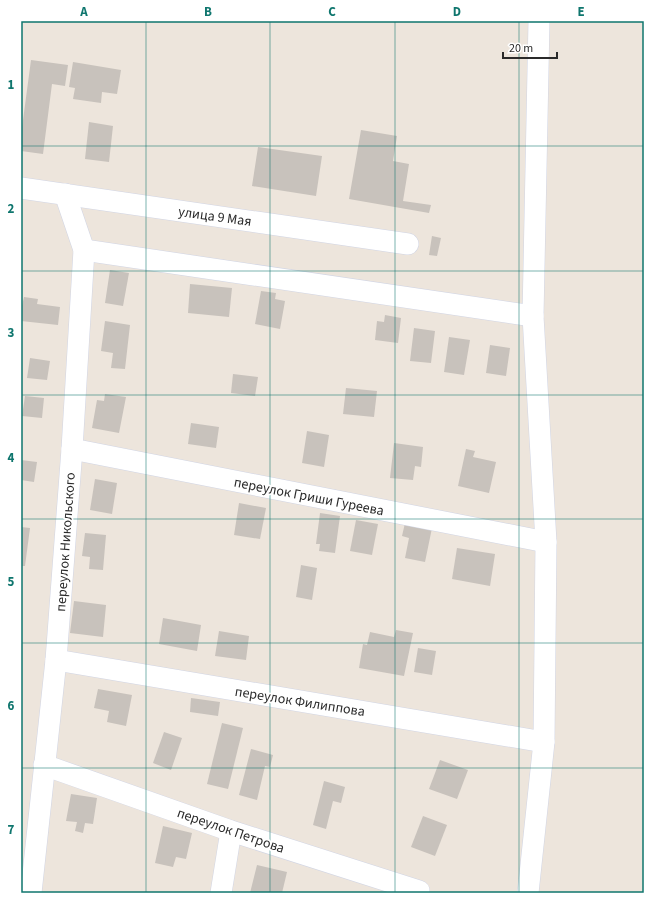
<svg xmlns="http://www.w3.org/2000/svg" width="665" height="914" font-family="'Source Sans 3',sans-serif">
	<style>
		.building { fill: #c8c2bc }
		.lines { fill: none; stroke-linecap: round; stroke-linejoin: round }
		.street-casing { stroke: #d1d5e4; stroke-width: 22 }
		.street { stroke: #fff; stroke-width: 21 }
		.grid { fill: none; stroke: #0f766e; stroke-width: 1; stroke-opacity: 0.55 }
		.labels { text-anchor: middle; stroke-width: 3.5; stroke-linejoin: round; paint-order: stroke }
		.street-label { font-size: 14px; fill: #2a2a2a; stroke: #fff }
		.neatline { fill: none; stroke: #0f766e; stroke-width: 1.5 }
		.grid-label { font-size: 13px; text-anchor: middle; font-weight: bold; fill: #0f766e }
	</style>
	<rect width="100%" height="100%" fill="#ede5dc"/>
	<!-- building -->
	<g class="building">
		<polygon points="31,60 68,65 65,86 52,84 43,154 21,151 21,135"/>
		<polygon points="73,62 121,70 117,94 102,92 101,103 73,99 75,88 69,87"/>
		<polygon points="89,122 113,126 109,162 85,159"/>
		<polygon points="361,130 397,136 393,161 409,164 403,201 431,205 429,213 349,199"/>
		<polygon points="258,147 322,156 316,196 252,186"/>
		<polygon points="432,236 441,238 437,256 429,255"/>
		<polygon points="110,270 129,273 123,306 105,303"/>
		<polygon points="190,284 232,288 229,317 188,313"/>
		<polygon points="261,291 276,293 275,299 285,301 280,329 255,324"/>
		<polygon points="24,297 38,299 37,304 60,307 58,325 21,321 21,306 22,306"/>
		<polygon points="385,315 401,318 398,343 375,340 377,321 384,322"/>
		<polygon points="105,321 130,325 125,369 111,368 113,353 101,351"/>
		<polygon points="414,328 435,331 431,363 410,361"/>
		<polygon points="449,337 470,340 464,375 444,372"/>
		<polygon points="490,345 510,348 506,376 486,373"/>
		<polygon points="30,358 50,361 47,380 27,378"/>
		<polygon points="233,374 258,377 255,396 231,393"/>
		<polygon points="346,388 377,391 374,417 343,414"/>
		<polygon points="105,394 126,397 119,433 92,428 97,400 104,401"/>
		<polygon points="25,396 44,398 42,418 22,416"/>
		<polygon points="191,423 219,427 216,448 188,444"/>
		<polygon points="307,431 329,435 324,467 302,463"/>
		<polygon points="394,443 423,447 421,467 415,466 413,480 390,478"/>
		<polygon points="466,449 475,451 473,457 496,462 489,493 458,486"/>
		<polygon points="21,460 37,462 34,482 21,480"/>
		<polygon points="95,479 117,483 112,514 90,510"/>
		<polygon points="239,503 266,508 260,539 234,535"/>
		<polygon points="320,513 340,516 335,553 319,551 320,544 316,544"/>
		<polygon points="356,520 378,524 372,555 350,551"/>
		<polygon points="405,523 432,528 425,562 405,558 409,538 402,536"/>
		<polygon points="21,527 30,528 25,566 21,566"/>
		<polygon points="85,533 106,535 103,570 89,569 90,557 82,556"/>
		<polygon points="457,548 495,554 490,586 452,579"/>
		<polygon points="301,565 317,568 312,600 296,597"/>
		<polygon points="74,601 106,605 103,637 70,633"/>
		<polygon points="163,618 201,625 197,651 159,644"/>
		<polygon points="396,630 413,633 404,676 359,668 363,644 367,645 370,632 394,637"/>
		<polygon points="219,631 249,636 246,660 215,656"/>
		<polygon points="418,648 436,651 432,675 414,672"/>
		<polygon points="98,689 132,695 126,726 107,722 109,711 94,708"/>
		<polygon points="191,698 220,702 218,716 190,712"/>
		<polygon points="222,723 243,728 228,789 207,784"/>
		<polygon points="164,732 182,738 171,770 153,763"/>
		<polygon points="251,749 273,755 270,767 265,766 257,800 239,795"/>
		<polygon points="440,760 468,770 457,799 429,789"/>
		<polygon points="324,781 345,787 341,803 333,801 326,829 313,825"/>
		<polygon points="71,794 97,798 93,824 85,823 83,833 75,831 77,822 66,821"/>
		<polygon points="423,816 447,825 435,856 411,847"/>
		<polygon points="163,826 192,833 186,859 176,857 173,867 155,863"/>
		<polygon points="257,865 287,872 282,893 250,893"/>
	</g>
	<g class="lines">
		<!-- street casing -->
		<g class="street-casing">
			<g id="street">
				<polyline points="21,188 408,244"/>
				<polyline points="84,250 533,316"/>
				<polyline points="72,449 546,542"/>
				<polyline points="56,660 544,742"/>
				<polyline points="44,765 231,831 419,891 419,893"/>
				<polyline points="31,893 56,660 72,449 84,250 65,194"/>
				<polyline points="221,893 231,831"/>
				<polyline points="528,893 544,742 546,542 533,316 539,21"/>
			</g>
		</g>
		<!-- street -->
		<use href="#street" class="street"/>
	</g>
	<!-- grid -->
	<path class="grid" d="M146,21V893M270,21V893M395,21V893M519,21V893M21,146H644M21,271H644M21,395H644M21,519H644M21,643H644M21,768H644"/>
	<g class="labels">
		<!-- street labels -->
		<g class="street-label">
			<text transform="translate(215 216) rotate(8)" y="5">улица 9 Мая</text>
			<text transform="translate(309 496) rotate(11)" y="5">переулок Гриши Гуреева</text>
			<text transform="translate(65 542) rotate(-86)" y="5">переулок Никольского</text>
			<text transform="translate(300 701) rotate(9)" y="5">переулок Филиппова</text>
			<text transform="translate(231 830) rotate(19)" y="5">переулок Петрова</text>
		</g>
	</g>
	<!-- border -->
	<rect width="665" height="914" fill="none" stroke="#ffffff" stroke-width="44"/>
	<!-- scale -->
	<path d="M503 52v6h54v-6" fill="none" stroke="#2a2a2a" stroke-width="2"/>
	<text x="509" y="52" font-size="12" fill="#2a2a2a" stroke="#ffffff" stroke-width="3" paint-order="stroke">20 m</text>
	<rect x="22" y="22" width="621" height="870" class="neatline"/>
	<g class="grid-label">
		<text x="84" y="16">A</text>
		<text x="208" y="16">B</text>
		<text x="332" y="16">C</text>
		<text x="457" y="16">D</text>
		<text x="581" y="16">E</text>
		<text x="11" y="89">1</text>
		<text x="11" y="213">2</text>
		<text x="11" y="337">3</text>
		<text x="11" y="462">4</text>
		<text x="11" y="586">5</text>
		<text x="11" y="710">6</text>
		<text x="11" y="834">7</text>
	</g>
</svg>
